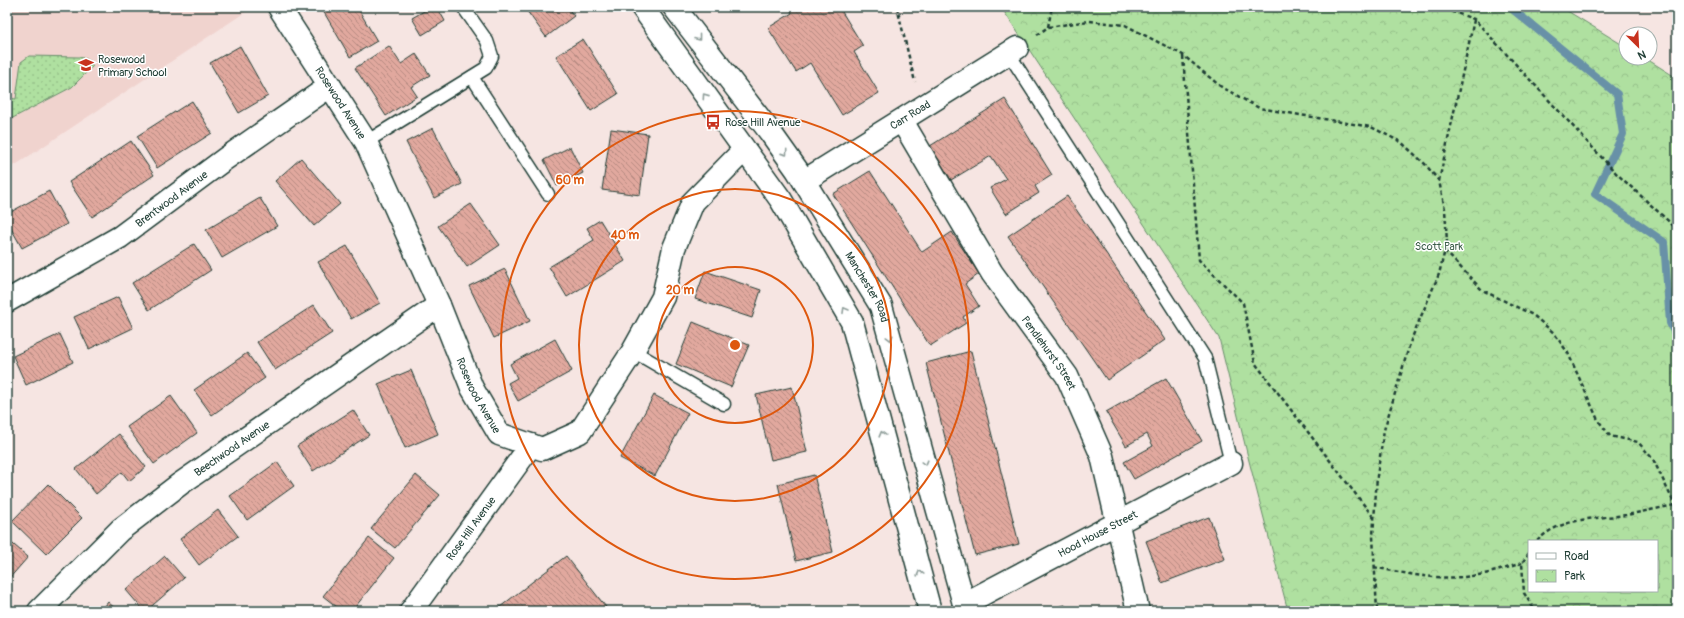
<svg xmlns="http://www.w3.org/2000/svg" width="1684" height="618" font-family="Pangolin,sans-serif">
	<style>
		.built { fill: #f0d3ce }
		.grass { fill: url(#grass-dots); stroke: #678e6a }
		.park { fill: url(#park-crowns); stroke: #678e6a; fill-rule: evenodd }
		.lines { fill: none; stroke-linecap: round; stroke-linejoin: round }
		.stream { stroke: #6891a7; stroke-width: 8 }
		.building { fill: url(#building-back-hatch); stroke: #1f3d34 }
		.service-casing { stroke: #1f3d34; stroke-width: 15 }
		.minor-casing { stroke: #1f3d34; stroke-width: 25 }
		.primary-casing { stroke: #1f3d34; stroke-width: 25 }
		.path { stroke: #1f3d34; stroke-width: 2.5; stroke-dasharray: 4 3; stroke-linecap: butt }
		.service { stroke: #fff; stroke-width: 12 }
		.minor { stroke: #fff; stroke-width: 22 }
		.primary { stroke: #fff; stroke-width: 22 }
		.oneway { stroke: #8f9e9a }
		.ring { fill: none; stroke: #de580e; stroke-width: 2 }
		.labels { text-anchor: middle; stroke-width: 3; stroke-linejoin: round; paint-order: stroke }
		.poi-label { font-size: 11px; fill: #1f3d34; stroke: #fff; text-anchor: start }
		.street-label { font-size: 11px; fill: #1f3d34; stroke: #fff }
		.park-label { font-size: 11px; fill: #3c5e4a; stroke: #fff }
		.centre { fill: #de580e; stroke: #fff; stroke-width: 2 }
		.ring-label { font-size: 12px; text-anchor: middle; font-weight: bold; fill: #de580e; stroke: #fff; stroke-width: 3; stroke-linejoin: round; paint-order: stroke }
	</style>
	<defs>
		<pattern id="grass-dots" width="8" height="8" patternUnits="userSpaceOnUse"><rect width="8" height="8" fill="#afe0a0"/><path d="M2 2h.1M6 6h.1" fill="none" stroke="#96c18a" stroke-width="1.8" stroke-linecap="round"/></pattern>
		<pattern id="park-crowns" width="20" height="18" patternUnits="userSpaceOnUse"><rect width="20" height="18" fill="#afe0a0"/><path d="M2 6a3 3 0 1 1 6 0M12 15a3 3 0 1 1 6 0" fill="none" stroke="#96c18a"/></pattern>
		<pattern id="building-back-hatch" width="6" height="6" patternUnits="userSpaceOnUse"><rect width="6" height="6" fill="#e1a89e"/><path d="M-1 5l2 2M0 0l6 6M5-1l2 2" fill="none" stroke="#b68a82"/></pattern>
	</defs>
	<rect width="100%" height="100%" fill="#f6e5e2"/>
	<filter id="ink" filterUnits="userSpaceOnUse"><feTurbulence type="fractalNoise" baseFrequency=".025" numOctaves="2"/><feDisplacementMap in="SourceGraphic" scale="8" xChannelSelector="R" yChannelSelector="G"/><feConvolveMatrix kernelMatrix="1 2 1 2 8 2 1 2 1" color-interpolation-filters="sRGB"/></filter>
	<g filter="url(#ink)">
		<!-- built -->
		<polygon class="built" points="7,7 248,7 250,9 17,164 7,168"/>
		<!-- grass -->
		<polygon class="grass" points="29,56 79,57 87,59 93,66 72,87 7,121 7,98 16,99 21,62"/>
		<!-- park -->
		<path class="park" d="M1001,7H1561L1626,47V58H1645L1677,78V611H1288L1248,457L1219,338ZM1529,541H1657V591H1529Z"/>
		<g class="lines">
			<!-- stream -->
			<polyline class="stream" points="1513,7 1512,9 1617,94 1623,134 1595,194 1664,242 1670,323 1677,338"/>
		</g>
		<!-- building -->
		<g class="building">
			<polygon points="326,7 357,7 377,41 350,57 322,9"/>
			<polygon points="431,7 437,7 445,21 422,35 412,18"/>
			<polygon points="524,7 567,7 574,16 546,37"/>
			<polygon points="788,7 839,7 863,46 854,52 879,93 842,115 810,63 796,72 768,28 792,13"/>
			<polygon points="583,39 618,94 591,111 556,56"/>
			<polygon points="240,46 268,96 239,113 210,63"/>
			<polygon points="389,46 401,64 416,54 430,75 411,87 417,96 386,116 355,68"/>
			<polygon points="1005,99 1052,175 1035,186 1039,193 1006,214 990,188 1006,179 991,156 951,180 930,146"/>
			<polygon points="192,101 212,133 157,168 137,136"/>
			<polygon points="433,128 462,184 434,198 406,142"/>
			<polygon points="611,129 648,134 640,195 602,190"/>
			<polygon points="131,141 154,175 92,217 69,182"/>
			<polygon points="570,147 583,173 557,186 544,160"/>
			<polygon points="301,158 340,204 314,226 275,181"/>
			<polygon points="870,171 922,252 952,232 979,274 965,284 979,306 963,317 966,323 930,346 833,194"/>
			<polygon points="49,191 67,224 22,248 7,221 7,214"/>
			<polygon points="1067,196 1165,340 1107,380 1008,236"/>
			<polygon points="260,198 277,226 222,258 206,230"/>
			<polygon points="471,204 500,245 467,267 438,226"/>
			<polygon points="600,220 625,261 567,297 549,267 594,240 587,228"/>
			<polygon points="194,244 211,270 149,310 132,283"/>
			<polygon points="347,246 380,303 351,319 318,262"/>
			<polygon points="505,269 530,321 494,338 469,286"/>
			<polygon points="705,271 761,290 752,318 695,299"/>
			<polygon points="118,297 133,328 89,349 74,317"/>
			<polygon points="314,305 332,333 275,370 257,342"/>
			<polygon points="693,322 749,345 731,387 676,364"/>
			<polygon points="60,334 73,362 26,385 13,356"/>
			<polygon points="555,339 572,371 518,401 508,383 517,378 510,364"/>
			<polygon points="971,351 1019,544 975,555 926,363"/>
			<polygon points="247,353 265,378 212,415 194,390"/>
			<polygon points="411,370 438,434 405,448 378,384"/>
			<polygon points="1166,378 1202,441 1134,479 1124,462 1153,446 1147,434 1126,446 1106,412"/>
			<polygon points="792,387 807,452 771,460 756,395"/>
			<polygon points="654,395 688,413 655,476 620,458"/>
			<polygon points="171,396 197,433 154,464 127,427"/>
			<polygon points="353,410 369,435 313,471 297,446"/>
			<polygon points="119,434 146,467 129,481 122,472 96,494 76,469"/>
			<polygon points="277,462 294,486 247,520 230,496"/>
			<polygon points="416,475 440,495 395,548 371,529"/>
			<polygon points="814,475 833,552 796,561 778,484"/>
			<polygon points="48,484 82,518 46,554 12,521"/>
			<polygon points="218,510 238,536 199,565 180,539"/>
			<polygon points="1209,517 1225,559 1162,583 1146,541"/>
			<polygon points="369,538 394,558 352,611 342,611 323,596"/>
			<polygon points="7,539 28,557 7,581"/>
			<polygon points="165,556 184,578 146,611 144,611 126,590"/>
			<polygon points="566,556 609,611 495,611 532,582"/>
			<polygon points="108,602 118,611 101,611"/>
			<polygon points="1065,605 1066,611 1041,611"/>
		</g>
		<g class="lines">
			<!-- service casing -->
			<g class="service-casing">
				<g id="service">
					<polyline points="1009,54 1205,358 1231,463"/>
					<polyline points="472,77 548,194"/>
					<polyline points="366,142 486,68 492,56 487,41 463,7"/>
					<polyline points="633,351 724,404"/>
				</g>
			</g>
			<!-- minor casing -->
			<g class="minor-casing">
				<g id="minor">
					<path id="s1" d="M279,7L366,142L439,305L472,388L499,434L542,449L580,432L633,351L663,297L674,248L693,202L744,150"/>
					<path id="s2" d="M902,121L992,273L1067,376L1102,456L1138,611"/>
					<path id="s3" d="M804,181L1017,48"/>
					<path id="s4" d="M7,301L120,237L225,159L330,86"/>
					<path id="s5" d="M964,604L1231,463"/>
					<path id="s6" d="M39,611L120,530L180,484L439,305"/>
					<path id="s7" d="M411,611L531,445"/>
				</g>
			</g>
			<!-- primary casing -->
			<g class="primary-casing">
				<g id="primary">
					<polyline points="642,7 781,200 852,322 930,611"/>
					<path id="s8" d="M674,7L770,132L797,170L881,306L966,611"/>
				</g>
			</g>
			<!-- path -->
			<g class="path">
				<polyline points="897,7 915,82"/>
				<polyline points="1438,7 1474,19 1616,173 1677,229"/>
				<polyline points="1048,27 1052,7"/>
				<polyline points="1037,35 1048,27 1089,21 1125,25 1183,55 1220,86 1259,108 1371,127 1401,142 1425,164 1439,181 1445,209 1447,242 1439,274 1411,340 1384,430 1377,476 1373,536 1377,611"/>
				<polyline points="1183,56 1199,260 1243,303 1255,363 1374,518"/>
				<polyline points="1439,181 1474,20"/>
				<polyline points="1445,251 1482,290 1533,315 1554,333 1568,353 1598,420 1610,436 1638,442 1653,459 1675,505 1677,506"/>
				<path d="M1537,541C1560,517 1596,519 1626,515C1642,512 1659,508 1675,505"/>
				<polyline points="1529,553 1522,563 1524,593 1535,611"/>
				<path d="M1374,567C1410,575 1447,582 1483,574C1496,572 1509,567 1522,563"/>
			</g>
			<!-- service -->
			<use href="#service" class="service"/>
			<!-- minor -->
			<use href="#minor" class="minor"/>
			<!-- primary -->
			<use href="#primary" class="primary"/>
		</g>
		<!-- one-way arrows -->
		<defs><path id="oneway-chevron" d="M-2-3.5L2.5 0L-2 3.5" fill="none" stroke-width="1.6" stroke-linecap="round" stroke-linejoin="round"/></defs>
		<g class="oneway">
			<use href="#oneway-chevron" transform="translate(698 38) rotate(52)"/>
			<use href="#oneway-chevron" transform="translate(705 96) rotate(-125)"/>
			<use href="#oneway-chevron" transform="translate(785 153) rotate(55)"/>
			<use href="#oneway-chevron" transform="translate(845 310) rotate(-120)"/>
			<use href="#oneway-chevron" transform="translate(890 338) rotate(75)"/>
			<use href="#oneway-chevron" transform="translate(882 434) rotate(-105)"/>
			<use href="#oneway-chevron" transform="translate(925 463) rotate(75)"/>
			<use href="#oneway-chevron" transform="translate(920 573) rotate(-105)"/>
		</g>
	</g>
	<!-- distance rings -->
	<g class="ring">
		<circle cx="735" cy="345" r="78"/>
		<circle cx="735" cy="345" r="156"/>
		<circle cx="735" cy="345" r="234"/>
	</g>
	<!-- icons -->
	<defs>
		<g id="school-bare" transform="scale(1.2)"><path d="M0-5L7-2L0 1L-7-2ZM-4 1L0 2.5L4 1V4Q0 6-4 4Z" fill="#c8321e" stroke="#fff" stroke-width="2.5" paint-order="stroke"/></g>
		<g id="bus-bare" transform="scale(1.2)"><path d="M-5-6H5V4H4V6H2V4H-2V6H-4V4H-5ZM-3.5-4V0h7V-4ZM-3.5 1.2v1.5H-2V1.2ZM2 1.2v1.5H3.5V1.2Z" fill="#c8321e" stroke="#fff" stroke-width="2.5" paint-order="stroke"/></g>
	</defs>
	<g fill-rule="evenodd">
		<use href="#school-bare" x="86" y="65"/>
		<use href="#bus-bare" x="713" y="122"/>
	</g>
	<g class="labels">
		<!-- poi labels -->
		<g class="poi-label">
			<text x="98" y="63">Rosewood<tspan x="98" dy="13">Primary School</tspan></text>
			<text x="725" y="126">Rose Hill Avenue</text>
		</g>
		<!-- street labels -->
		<g class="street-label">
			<text dy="4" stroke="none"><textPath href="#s1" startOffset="114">Rosewood Avenue</textPath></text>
			<text dy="4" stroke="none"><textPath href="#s3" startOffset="125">Carr Road</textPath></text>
			<text dy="4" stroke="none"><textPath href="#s4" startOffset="194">Brentwood Avenue</textPath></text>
			<text dy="4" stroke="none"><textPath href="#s8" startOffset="341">Manchester Road</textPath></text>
			<text dy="4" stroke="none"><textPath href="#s2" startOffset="275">Pendlehurst Street</textPath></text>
			<text dy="4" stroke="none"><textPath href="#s1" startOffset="438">Rosewood Avenue</textPath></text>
			<text dy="4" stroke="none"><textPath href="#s6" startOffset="253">Beechwood Avenue</textPath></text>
			<text dy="4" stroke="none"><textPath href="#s7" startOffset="102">Rose Hill Avenue</textPath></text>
			<text dy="4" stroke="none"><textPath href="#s5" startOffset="151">Hood House Street</textPath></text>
		</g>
		<!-- park labels -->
		<g class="park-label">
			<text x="1439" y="250">Scott Park</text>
		</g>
	</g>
	<circle cx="735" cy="345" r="6" class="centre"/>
	<g class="ring-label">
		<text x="570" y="184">60 m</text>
		<text x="625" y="239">40 m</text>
		<text x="680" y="294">20 m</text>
	</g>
	<!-- margin -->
	<rect width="1684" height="618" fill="none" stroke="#fff" stroke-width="24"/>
	<rect x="12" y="12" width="1660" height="594" fill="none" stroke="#1f3d34" stroke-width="1.5" filter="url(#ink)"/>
	<!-- legend -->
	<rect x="1528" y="540" width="130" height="52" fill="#ffffff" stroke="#a5b1ae"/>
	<rect x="1536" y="553" width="20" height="6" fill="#ffffff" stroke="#a5b1ae"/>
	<text x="1564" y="560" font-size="12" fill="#1f3d34">Road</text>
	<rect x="1536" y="570" width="20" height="12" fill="url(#park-crowns)" stroke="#a5b1ae"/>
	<text x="1564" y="580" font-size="12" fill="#1f3d34">Park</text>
	<!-- north arrow -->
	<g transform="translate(1638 46) rotate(156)"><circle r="19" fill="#ffffff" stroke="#a5b1ae"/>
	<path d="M0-3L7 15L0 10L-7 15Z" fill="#c8321e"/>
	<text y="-6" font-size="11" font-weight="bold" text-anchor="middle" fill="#1f3d34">N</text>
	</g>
</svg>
